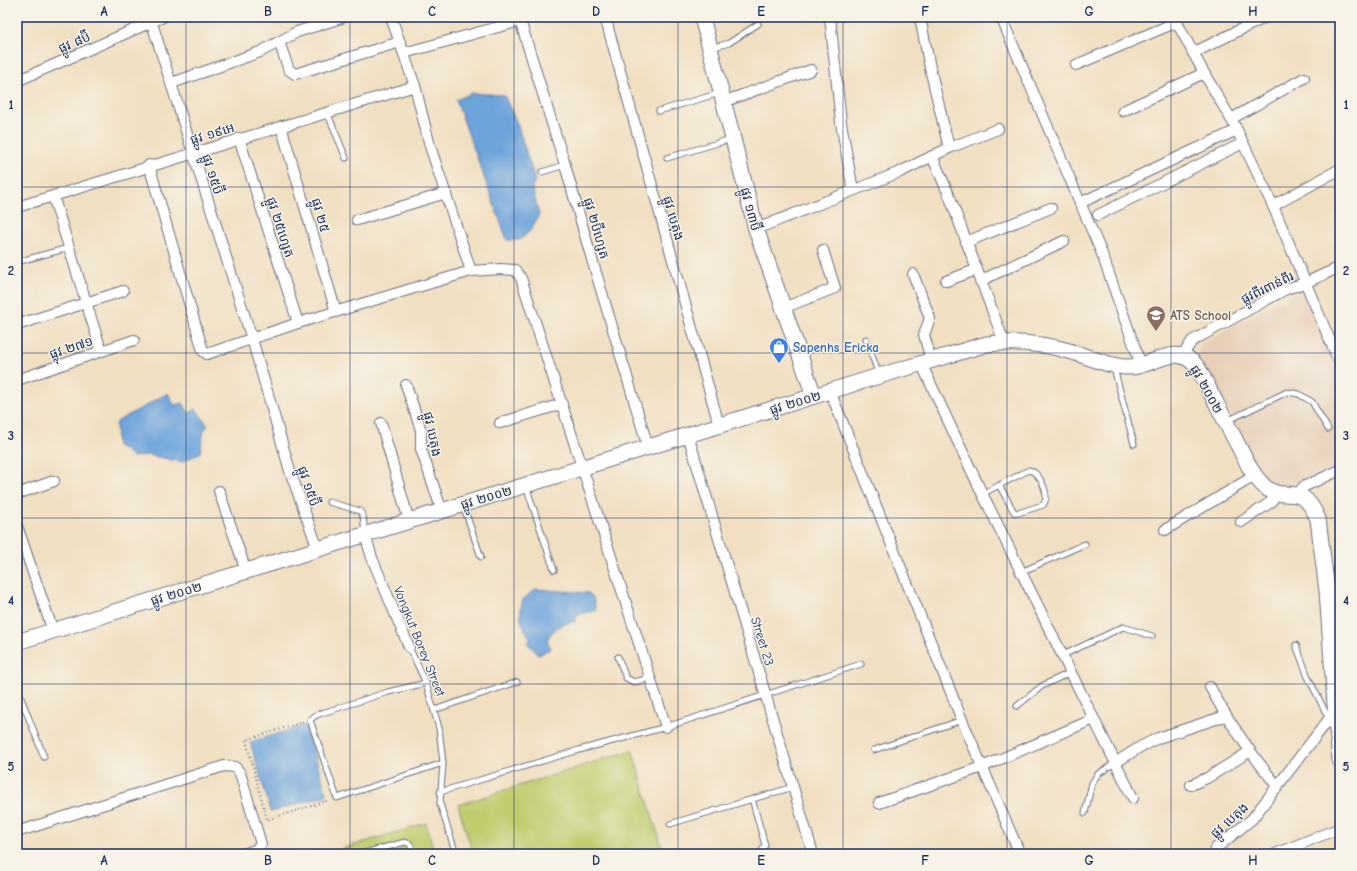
<svg xmlns="http://www.w3.org/2000/svg" width="1357" height="871" font-family="'Comic Neue','Noto Sans Khmer',sans-serif">
	<style>
		.built { fill: #e7cfb8 }
		.green { fill: #c0cc6d; stroke: #6e7e66 }
		.water { fill: #6ca3da; stroke: #44699c }
		.lines { fill: none; stroke-linecap: round; stroke-linejoin: round }
		.lane-casing { stroke: #666d81; stroke-width: 7 }
		.street-casing { stroke: #666d81; stroke-width: 12 }
		.secondary-casing { stroke: #666d81; stroke-width: 17 }
		.path { stroke: #666d81; stroke-width: 2; stroke-dasharray: 1 3; stroke-linecap: butt }
		.lane { stroke: #fff; stroke-width: 5 }
		.street { stroke: #fff; stroke-width: 10 }
		.secondary { stroke: #fff; stroke-width: 15 }
		.grid { fill: none; stroke: #1b2f5e; stroke-width: 1; stroke-opacity: 0.55 }
		.labels { text-anchor: middle; stroke-width: 3; stroke-linejoin: round; paint-order: stroke }
		.street-label { font-size: 13px; fill: #1b2f5e; stroke: #f7f3e8 }
		.education-label { font-size: 13px; font-weight: bold; fill: #785e54; stroke: #f7f3e8; text-anchor: start }
		.shop-label { font-size: 13px; font-weight: bold; fill: #366cbe; stroke: #f7f3e8; text-anchor: start }
		.neatline { fill: none; stroke: #1b2f5e; stroke-width: 1.5 }
		.grid-label { font-size: 13px; text-anchor: middle; font-weight: bold; fill: #1b2f5e }
	</style>
	<rect width="100%" height="100%" fill="#f7f3e8"/>
	<filter id="ink" filterUnits="userSpaceOnUse"><feTurbulence type="fractalNoise" baseFrequency=".025" numOctaves="2"/><feDisplacementMap in="SourceGraphic" scale="8" xChannelSelector="R" yChannelSelector="G"/><feConvolveMatrix kernelMatrix="1 2 1 2 8 2 1 2 1" color-interpolation-filters="sRGB"/></filter>
	<filter id="wash" filterUnits="userSpaceOnUse"><feTurbulence type="fractalNoise" baseFrequency=".012" numOctaves="4" result="noise"/><feDisplacementMap in="SourceGraphic" scale="16" xChannelSelector="R" yChannelSelector="G"/><feGaussianBlur stdDeviation="0.9" result="paint"/><feColorMatrix in="noise" values="0 0 0 0 0 0 0 0 0 0 0 0 0 0 0 0 0 1.4 0 .05"/><feComposite in="paint" operator="in"/></filter>
	<g filter="url(#wash)">
		<rect width="100%" height="100%" fill="#f1dfc1"/>
		<!-- built -->
		<polygon class="built" points="1295,293 1303,293 1309,299 1340,377 1340,465 1278,490 1267,483 1197,354 1201,344"/>
		<!-- green -->
		<g class="green">
			<polygon points="632,750 664,854 473,854 458,805"/>
			<polygon points="426,823 435,854 326,854"/>
		</g>
		<!-- water -->
		<g class="water">
			<polygon points="472,93 504,95 517,123 535,180 532,187 539,215 530,231 520,240 507,240 456,100"/>
			<polygon points="168,393 174,405 183,403 189,413 196,409 208,426 204,430 200,453 182,462 148,455 132,457 125,450 117,446 116,424 118,421"/>
			<path d="M536,589L589,593L593,597L596,610L577,615L575,622C563,623 551,629 547,641L551,648L539,655L528,644L530,638C520,623 518,615 523,599Z"/>
			<polygon points="306,725 327,795 271,812 250,742"/>
		</g>
	</g>
	<g filter="url(#ink)">
		<g class="lines">
			<!-- lane casing -->
			<g class="lane-casing">
				<g id="lane">
					<polyline points="711,48 729,43 758,24"/>
					<polyline points="659,111 720,93"/>
					<polyline points="327,112 346,158"/>
					<polyline points="667,158 731,139"/>
					<polyline points="542,172 565,165"/>
					<polyline points="17,262 68,248"/>
					<polyline points="866,339 879,375"/>
					<polyline points="1114,368 1134,444"/>
					<polyline points="1227,421 1287,392 1299,394 1312,402 1328,429"/>
					<polyline points="526,486 554,570"/>
					<path d="M982,494L1029,470C1040,472 1051,496 1043,505L1018,513L1014,512L999,485"/>
					<polyline points="329,502 360,511 363,516 365,533"/>
					<polyline points="463,505 481,557"/>
					<polyline points="1021,572 1085,544"/>
					<polyline points="1296,645 1308,677 1329,719"/>
					<polyline points="409,647 426,683 439,728 443,763 440,804 456,854"/>
					<polyline points="1063,655 1123,627 1152,636"/>
					<polyline points="618,657 626,678 634,682 650,678"/>
					<polyline points="426,683 388,692 316,715 310,720 337,798 443,763"/>
					<polyline points="17,688 44,757"/>
					<polyline points="1017,706 1042,686 1071,672"/>
					<polyline points="434,710 517,682"/>
					<polyline points="874,750 962,720"/>
					<polyline points="440,792 579,750 666,727 861,664"/>
					<polyline points="752,799 765,845 760,854"/>
					<polyline points="1085,813 1092,783 1098,774 1115,763"/>
					<polyline points="670,824 793,787"/>
					<polyline points="361,854 405,842 410,844 414,854"/>
				</g>
			</g>
			<!-- street casing -->
			<g class="street-casing">
				<g id="street">
					<polyline points="150,17 252,339 290,471 318,549"/>
					<polyline points="391,17 415,86 430,146 471,271"/>
					<polyline points="519,17 565,165 588,246 648,447"/>
					<polyline points="605,17 719,425"/>
					<polyline points="830,17 841,123 853,190"/>
					<polyline points="920,17 930,68 949,148"/>
					<polyline points="1001,17 1102,254 1141,365"/>
					<polyline points="1174,17 1204,73 1235,126 1273,206 1340,364"/>
					<polyline points="279,42 289,70 295,74 400,42"/>
					<polyline points="404,53 520,21"/>
					<polyline points="1193,53 1266,17"/>
					<polyline points="1076,65 1177,22"/>
					<polyline points="17,81 163,17"/>
					<polyline points="172,83 260,52 297,32 344,17"/>
					<polyline points="723,102 811,70"/>
					<polyline points="1123,111 1204,73"/>
					<polyline points="1231,119 1304,78"/>
					<polyline points="281,126 336,312"/>
					<polyline points="239,138 298,323"/>
					<polyline points="932,156 949,195 1004,342"/>
					<polyline points="149,165 203,351 207,354 298,323 471,271 501,269 515,270 521,278 666,727"/>
					<polyline points="53,196 101,350"/>
					<polyline points="1080,203 1237,130"/>
					<polyline points="1273,206 1340,169"/>
					<polyline points="17,207 415,86"/>
					<polyline points="1098,215 1243,143"/>
					<polyline points="357,220 446,193"/>
					<polyline points="756,229 900,172 949,148 998,129"/>
					<polyline points="966,242 1051,208"/>
					<polyline points="913,274 930,318 924,335 931,360"/>
					<polyline points="946,281 976,270"/>
					<polyline points="980,281 1064,241"/>
					<polyline points="783,308 835,288 823,250"/>
					<polyline points="17,325 123,291"/>
					<polyline points="1183,355 1192,341 1286,289 1305,283 1340,267"/>
					<polyline points="921,363 980,489 1133,798"/>
					<polyline points="17,380 134,340"/>
					<polyline points="406,385 421,430 421,449 442,511"/>
					<polyline points="830,391 962,720 1020,854"/>
					<polyline points="381,423 409,521"/>
					<polyline points="500,423 562,404"/>
					<polyline points="688,435 813,854"/>
					<polyline points="219,491 246,571"/>
					<polyline points="17,494 54,481"/>
					<polyline points="1298,494 1303,487 1340,470"/>
					<polyline points="1241,522 1271,502 1276,493"/>
					<polyline points="17,526 53,631"/>
					<polyline points="1165,530 1254,476"/>
					<polyline points="365,534 372,558 409,647"/>
					<path d="M1210,687C1229,723 1252,755 1278,787"/>
					<polyline points="1115,763 1140,747 1158,738 1225,716"/>
					<polyline points="1191,785 1207,778 1249,752"/>
					<polyline points="879,803 982,767 1094,719"/>
					<polyline points="17,832 224,766 235,767 240,773 261,844 255,850 243,854"/>
					<polyline points="1215,854 1215,849 1252,819 1329,719 1336,719"/>
					<polyline points="1275,854 1340,828"/>
				</g>
			</g>
			<!-- secondary casing -->
			<g class="secondary-casing">
				<g id="secondary">
					<polyline points="702,17 756,229 814,396"/>
					<path d="M17,642L879,376L987,344C1015,341 1042,343 1069,351C1088,356 1106,366 1125,367C1153,369 1176,339 1198,368C1212,394 1225,421 1239,447C1246,461 1253,476 1265,487C1287,505 1300,478 1318,519L1327,591L1336,719L1340,760"/>
				</g>
			</g>
			<!-- path -->
			<polyline class="path" points="303,722 246,740 267,820 329,800"/>
			<!-- lane -->
			<use href="#lane" class="lane"/>
			<!-- street -->
			<use href="#street" class="street"/>
			<!-- secondary -->
			<use href="#secondary" class="secondary"/>
		</g>
	</g>
	<!-- grid -->
	<path class="grid" d="M186,17V854M350,17V854M514,17V854M678,17V854M843,17V854M1007,17V854M1171,17V854M17,187H1340M17,353H1340M17,518H1340M17,684H1340"/>
	<!-- icons -->
	<defs>
		<g id="school-pin" transform="scale(1)"><path d="M0 17L-7.5 6A9.5 9.5 0 1 1 7.5 6Z" fill="#8d6e63" stroke="#f7f3e8"/><path d="M0-5L7-2L0 1L-7-2ZM-4 1L0 2.5L4 1V4Q0 6-4 4Z" fill="#fff"/></g>
		<g id="shop-pin" transform="scale(1)"><path d="M0 17L-7.5 6A9.5 9.5 0 1 1 7.5 6Z" fill="#3f7fe0" stroke="#f7f3e8"/><path d="M-5-2.5h2.3a2.7 3.5 0 0 1 5.4 0H5L5.5 6h-11ZM-1.5-2.5h3a1.5 2.3 0 0 0-3 0Z" fill="#fff"/></g>
	</defs>
	<g fill-rule="evenodd">
		<use href="#school-pin" x="1156" y="315"/>
		<use href="#shop-pin" x="779" y="347"/>
	</g>
	<g class="labels">
		<!-- street labels -->
		<g class="street-label">
			<text transform="translate(74 42) rotate(-24)" y="5">ផ្លូវ ៨ប៊ី</text>
			<text transform="translate(212 133) rotate(-17)" y="5">ផ្លូវ ១៩អេ</text>
			<text transform="translate(213 174) rotate(72)" y="5">ផ្លូវ ១៥ប៊ី</text>
			<text transform="translate(751 209) rotate(75)" y="5">ផ្លូវ ១៣ប៊ី</text>
			<text transform="translate(321 215) rotate(74)" y="5">ផ្លូវ ២៥</text>
			<text transform="translate(674 218) rotate(74)" y="5">ផ្លូវ បេតុង</text>
			<text transform="translate(281 227) rotate(72)" y="5">ផ្លូវ ២៥ហ្សេត</text>
			<text transform="translate(597 228) rotate(74)" y="5">ផ្លូវ ២ប៊ីហ្សេត</text>
			<text transform="translate(1267 287) rotate(-26)" y="5">ផ្លូវពីរពាន់ពីរ</text>
			<text transform="translate(71 347) rotate(-19)" y="5">ផ្លុវ ២៧១</text>
			<text transform="translate(1207 389) rotate(61)" y="5">ផ្លូវ ២០០២</text>
			<text transform="translate(795 402) rotate(-17)" y="5">ផ្លូវ ២០០២</text>
			<text transform="translate(433 434) rotate(78)" y="5">ផ្លូវ បេតុង</text>
			<text transform="translate(309 486) rotate(71)" y="5">ផ្លូវ ១៥ប៊ី</text>
			<text transform="translate(486 497) rotate(-17)" y="5">ផ្លូវ ២០០២</text>
			<text transform="translate(176 593) rotate(-17)" y="5">ផ្លូវ ២០០២</text>
			<text transform="translate(420 641) rotate(68)" y="5">Vongkut Borey Street</text>
			<text transform="translate(763 641) rotate(73)" y="5">Street 23</text>
			<text transform="translate(1229 820) rotate(-42)" y="5">ផ្លូវ បេតុង</text>
		</g>
		<!-- education labels -->
		<g class="education-label">
			<text x="1170" y="320">ATS School</text>
		</g>
		<!-- shop labels -->
		<g class="shop-label">
			<text x="793" y="352">Sapenhs Ericka</text>
		</g>
	</g>
	<!-- margin -->
	<rect width="1357" height="871" fill="none" stroke="#f7f3e8" stroke-width="44"/>
	<rect x="22" y="22" width="1313" height="827" class="neatline"/>
	<g class="grid-label">
		<text x="104" y="16">A</text>
		<text x="268" y="16">B</text>
		<text x="432" y="16">C</text>
		<text x="596" y="16">D</text>
		<text x="761" y="16">E</text>
		<text x="925" y="16">F</text>
		<text x="1089" y="16">G</text>
		<text x="1253" y="16">H</text>
		<text x="11" y="109">1</text>
		<text x="1346" y="109">1</text>
		<text x="11" y="275">2</text>
		<text x="1346" y="275">2</text>
		<text x="11" y="440">3</text>
		<text x="1346" y="440">3</text>
		<text x="11" y="605">4</text>
		<text x="1346" y="605">4</text>
		<text x="11" y="771">5</text>
		<text x="1346" y="771">5</text>
		<text x="104" y="865">A</text>
		<text x="268" y="865">B</text>
		<text x="432" y="865">C</text>
		<text x="596" y="865">D</text>
		<text x="761" y="865">E</text>
		<text x="925" y="865">F</text>
		<text x="1089" y="865">G</text>
		<text x="1253" y="865">H</text>
	</g>
</svg>
